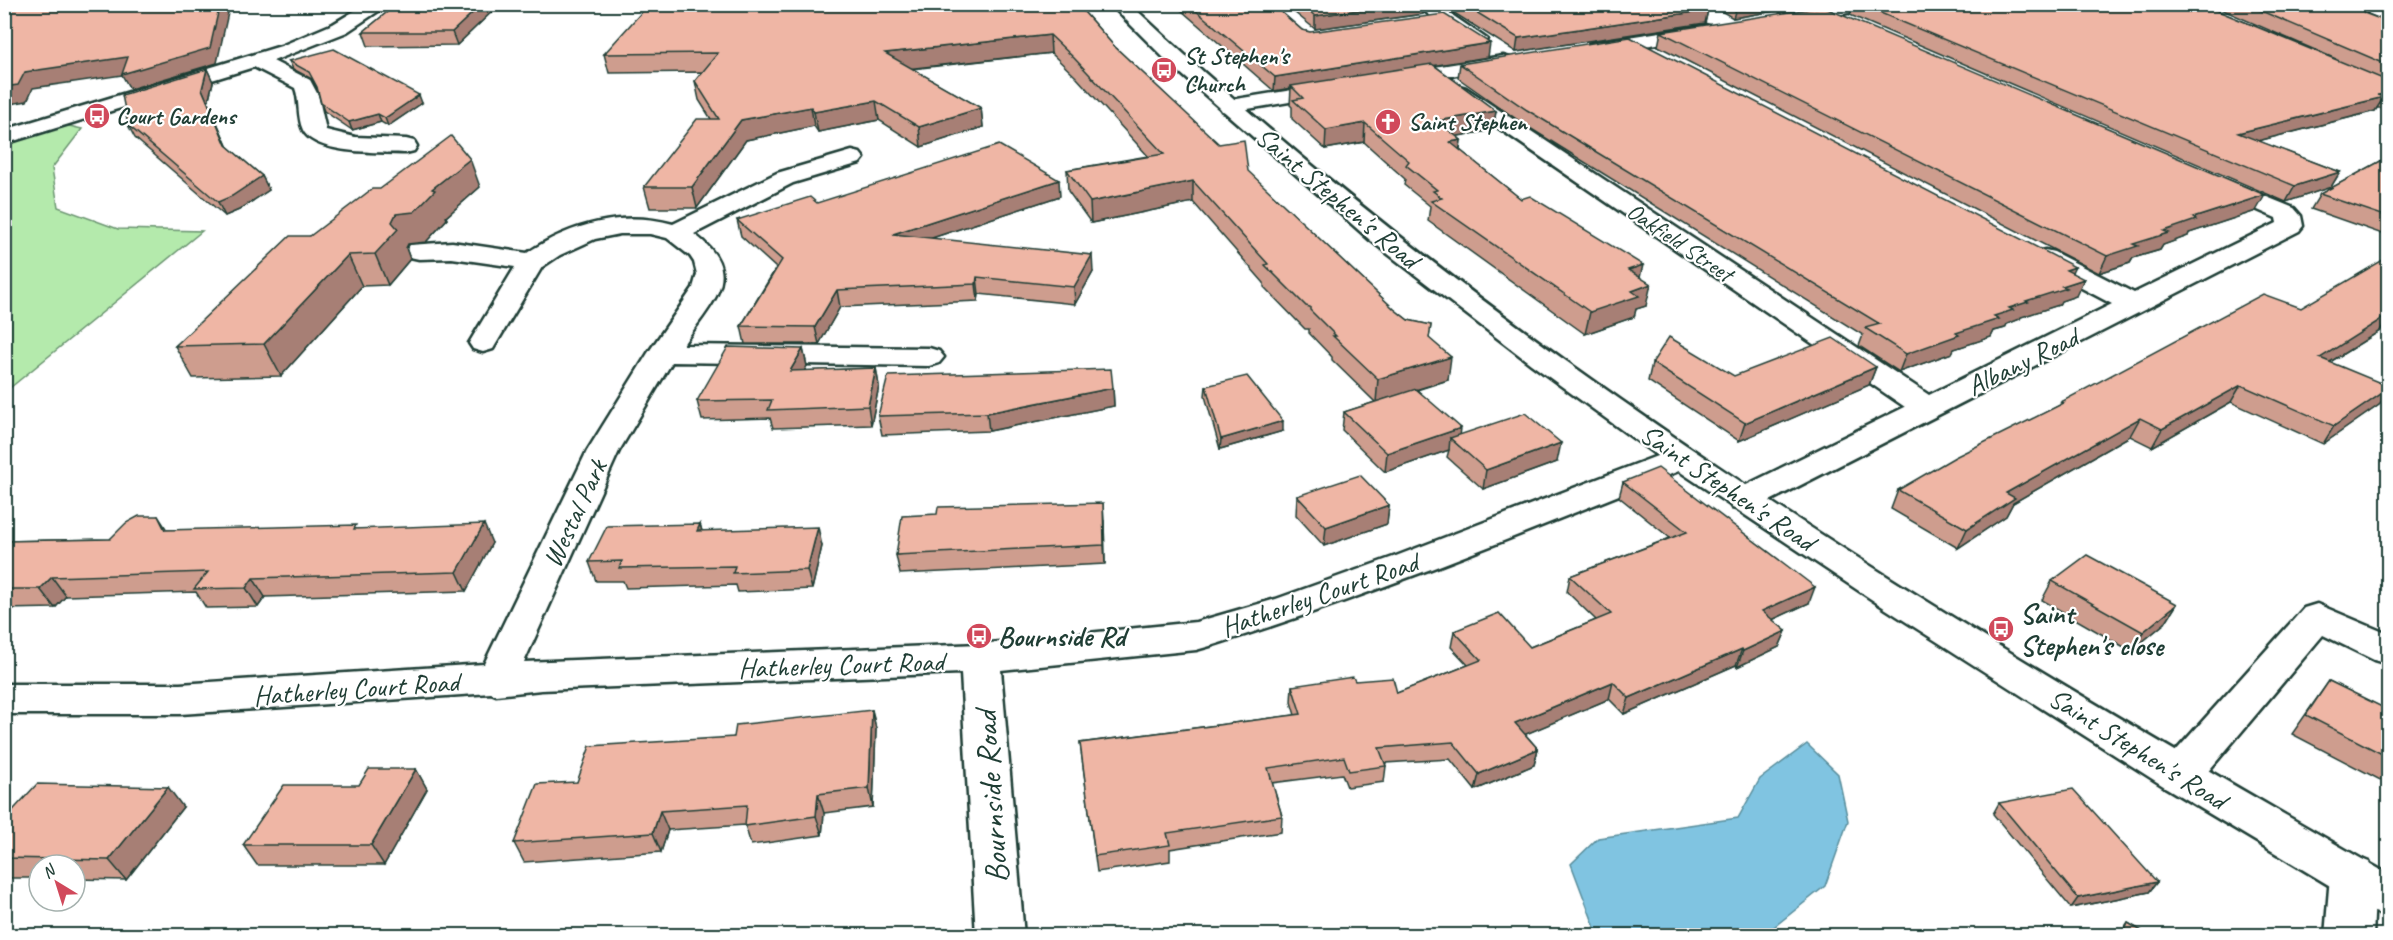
<svg xmlns="http://www.w3.org/2000/svg" width="2393" height="940" font-family="Caveat,sans-serif">
	<style>
		.green { fill: #b4eaac; stroke: #6a9470; stroke-width: 1.5 }
		.water { fill: #80c4e1; stroke: #598e9c; stroke-width: 1.5 }
		.lines { fill: none; stroke-linecap: round; stroke-linejoin: round }
		.street-casing { stroke: #1f3d34; stroke-width: 5 }
		.secondary-casing { stroke: #1f3d34; stroke-width: 5 }
		.street { fill: #fff; fill-rule: evenodd }
		.secondary { fill: #fff; fill-rule: evenodd }
		.wall { fill: #ce9d8e; stroke: #1f3d34; stroke-width: 1.5 }
		.shaded-wall { fill: #a77f74; stroke: #1f3d34; stroke-width: 1.5 }
		.building { fill: #efb6a5; stroke: #1f3d34; stroke-width: 1.5 }
		.labels { text-anchor: middle; stroke-width: 4.5; stroke-linejoin: round; paint-order: stroke }
		.far-poi-label { font-size: 24px; font-weight: bold; fill: #1f3d34; stroke: #fff; text-anchor: start }
		.far-street-label { font-size: 24px; fill: #1f3d34; stroke: #fff }
		.street-label { font-size: 28px; fill: #1f3d34; stroke: #fff }
		.poi-label { font-size: 28px; font-weight: bold; fill: #1f3d34; stroke: #fff; text-anchor: start }
		.near-street-label { font-size: 33px; fill: #1f3d34; stroke: #fff }
	</style>
	<rect width="100%" height="100%" fill="#fff"/>
	<filter id="ink" filterUnits="userSpaceOnUse"><feTurbulence type="fractalNoise" baseFrequency=".0167" numOctaves="2"/><feDisplacementMap in="SourceGraphic" scale="12" xChannelSelector="R" yChannelSelector="G"/><feConvolveMatrix kernelMatrix="1 2 1 2 8 2 1 2 1" color-interpolation-filters="sRGB"/></filter>
	<g filter="url(#ink)">
		<!-- green -->
		<polygon class="green" points="65,125 82,129 52,168 58,207 118,229 202,231 5,392 5,143"/>
		<!-- water -->
		<polygon class="water" points="1807,744 1838,774 1848,821 1825,886 1764,935 1601,936 1597,933 1571,864 1598,838 1738,818 1760,779"/>
		<g class="lines">
			<!-- street casing -->
			<g class="street-casing">
				<g id="street">
					<path d="M366,4H389L347,32L273,61L310,80L318,95L326,130L355,137L406,139L414,141L417,146L414,151L406,153C382,152 315,155 303,130C297,117 300,101 295,88L254,67L4,144V130L281,46L333,24Z"/>
					<polygon points="1414,4 1436,4 1487,39 1484,43 1470,43"/>
					<polygon points="1833,4 1880,4 1871,9 1788,23 1781,21 1779,17 1781,13 1788,11"/>
					<polygon points="1705,25 1712,27 1715,31 1712,35 1596,54 1589,52 1586,48 1589,44 1596,42"/>
					<polygon points="1503,56 1510,58 1513,62 1510,66 1397,85 1390,83 1387,79 1390,75 1397,73"/>
					<polygon points="1335,83 1342,85 1345,89 1342,93 1230,112 1222,111 1219,106 1222,101 1230,100"/>
					<polygon points="1459,86 1466,88 1929,395 2112,304 2036,264 2032,258 2036,252 2045,250 2054,252 2134,293 2277,223 2276,218 2212,190 2208,185 2212,180 2220,178 2294,208 2301,216 2303,226 2299,231 1756,508 1744,511 1732,508 1727,500 1732,492 1905,407 1452,96 1449,92 1452,88"/>
					<path d="M852,151L860,153L864,158L860,163L793,183L694,234C748,274 711,302 683,345L929,348L939,351L944,357L939,363L929,366L672,362L619,451L524,662L980,644L1196,622L1276,599L1396,556L1670,451L1682,448L1694,451L1698,458L1694,465C1533,529 1375,595 1210,646L1196,650L1001,670L1024,936H976L961,673L541,690L496,695L491,693L180,714H4V684H180L484,664L587,451L648,353L693,288L697,274L694,262L690,256L667,238L650,234H620L595,239L560,255L542,267L493,349L483,352L473,349L469,343L515,267L452,258L419,259L410,257L406,251L410,245L452,242L527,253C570,224 623,210 673,224L777,173Z"/>
					<polygon points="2317,604 2388,634 2388,664 2374,660 2323,635 2195,787 2180,792 2165,787 2159,775 2165,763 2304,608"/>
					<polygon points="2353,856 2369,862 2376,876 2373,936 2325,936 2330,876 2337,862"/>
				</g>
			</g>
			<!-- secondary casing -->
			<g class="secondary-casing">
				<path id="secondary" d="M1110,4H1130C1502,357 1946,621 2388,874V917L2372,911L2165,787L1886,609L1670,465L1531,364L1370,240L1169,63Z"/>
			</g>
			<!-- street -->
			<use href="#street" class="street"/>
			<!-- secondary -->
			<use href="#secondary" class="secondary"/>
		</g>
		<!-- wall -->
		<g class="wall">
			<polygon points="397,4 500,4 457,45 368,46 363,32"/>
			<polygon points="1077,4 1114,46 1394,309 1408,320 1431,325 1429,338 1448,380 1417,390 1460,435 1557,462 1483,489 1447,457 1449,450 1385,472 1342,430 1344,412 1375,402 1332,360 1332,357 1309,333 1309,329 1305,329 1264,287 1264,283 1193,202 1091,223 1068,191 1067,170 1148,156 1076,77 1051,53 912,69 981,108 983,127 921,147 879,120 818,132 814,126 746,140 697,208 650,208 644,187 711,119 699,100 695,81 702,72 609,73 604,54"/>
			<polygon points="1174,4 1272,4 1302,30 1310,32 1488,57 1434,65 1496,111 1493,130 1457,136 1461,140 1460,150 1521,199 1640,277 1646,306 1636,309 1634,317 1585,334 1428,221 1430,206 1404,185 1405,179 1364,142 1325,149 1292,119 1292,107 1290,105 1291,88 1274,91"/>
			<polygon points="1284,4 1424,4 1423,14 1315,29"/>
			<polygon points="1440,4 1699,4 1708,10 1705,23 1516,52"/>
			<polygon points="1709,4 1816,4 1733,18"/>
			<polygon points="1853,4 2201,4 2336,59 2209,4 2348,4 2368,13 2368,14 2388,22 2388,108 2377,108 2375,111 2258,141 2340,172 2331,187 2286,202 1850,15"/>
			<polygon points="1661,32 2256,211 2189,233 2188,236 2163,245 2160,250 2133,258 2130,263 2099,273 1658,46"/>
			<polygon points="289,61 422,103 388,126 381,122 352,130 324,111 321,103 318,90 312,79 293,69"/>
			<polygon points="1460,64 2072,273 2076,296 2061,301 2059,305 2021,317 2020,319 2007,324 2005,328 1994,331 1991,337 1954,349 1952,353 1899,372 1859,346 1863,335 1525,125 1458,78"/>
			<polygon points="207,69 213,82 208,102 227,146 262,176 269,190 239,210 225,216 135,138 128,125"/>
			<polygon points="2388,157 2388,236 2311,209 2320,194"/>
			<polygon points="480,187 446,217 447,219 426,242 408,244 406,248 410,259 388,285 362,286 281,376 193,378 175,346 310,236"/>
			<polygon points="1060,196 932,238 1093,272 1075,304 979,294 978,301 840,307 819,344 745,344 741,326 776,268 741,236 737,220 817,203"/>
			<polygon points="2301,308 2386,321 2380,331 2330,362 2379,405 2323,444 2231,402 2152,447 2130,436 2013,503 2006,516 1958,548 1891,509 1898,490 2060,405 2061,402"/>
			<polygon points="803,349 807,366 804,371 876,368 879,386 871,425 773,428 770,418 702,420 697,401"/>
			<polygon points="1652,363 1734,376 1876,367 1869,385 1739,441 1648,381"/>
			<polygon points="1206,386 1283,431 1220,449 1205,396"/>
			<polygon points="1113,388 1114,406 989,431 882,435 878,416"/>
			<polygon points="1623,482 1809,603 1772,620 1786,631 1779,647 1737,667 1736,665 1624,714 1609,699 1525,734 1538,749 1534,765 1475,790 1450,759 1385,763 1386,766 1384,782 1347,787 1342,774 1272,783 1282,816 1281,832 1170,849 1170,861 1097,872 1080,743 1295,715 1291,702 1292,686 1355,681 1397,693 1468,665 1451,647 1454,631 1530,647 1596,620 1567,592 1570,576 1670,538 1619,497"/>
			<polygon points="1297,496 1389,505 1387,524 1324,546 1296,515"/>
			<polygon points="158,516 167,530 358,529 492,543 466,591 265,597 258,607 206,608 196,592 66,596 55,608 4,609 4,541 110,539"/>
			<polygon points="1104,521 1105,564 900,574 896,555"/>
			<polygon points="700,524 702,531 822,546 812,589 738,592 736,585 626,588 623,581 596,581 589,562"/>
			<polygon points="2052,581 2177,604 2165,623 2131,651 2042,600"/>
			<polygon points="2329,681 2381,707 2388,695 2388,784 2292,734"/>
			<polygon points="872,710 876,729 873,807 824,813 822,835 751,845 745,825 668,830 661,852 524,862 514,843 577,782 734,737"/>
			<polygon points="416,769 427,789 384,865 257,865 243,845"/>
			<polygon points="1999,803 2157,882 2149,892 2071,908 1993,814"/>
			<polygon points="183,807 126,880 75,879 75,865 39,865 39,878 4,878 4,820"/>
			<polygon points="2128,923 2150,936 2119,936"/>
		</g>
		<!-- shaded-wall -->
		<g class="shaded-wall">
			<polygon points="220,4 230,4 217,63 130,89 122,75 33,88 27,101 4,105 4,87 25,72"/>
			<polygon points="482,4 500,4 457,45 452,32"/>
			<polygon points="1402,4 1424,4 1423,14 1315,29 1315,16"/>
			<polygon points="1739,4 1816,4 1733,18 1737,5"/>
			<polygon points="1708,10 1705,23 1516,52 1518,38"/>
			<polygon points="1050,35 1051,53 888,71 885,53"/>
			<polygon points="1490,43 1488,57 1292,88 1291,86 1291,88 1274,91 1275,77"/>
			<polygon points="207,69 213,82 208,102 233,159 202,89"/>
			<polygon points="419,95 422,103 388,126 385,118"/>
			<polygon points="2384,97 2375,111 2230,148 2238,133"/>
			<polygon points="876,101 879,120 818,132 814,112"/>
			<polygon points="811,107 814,126 746,140 697,208 692,187 741,120"/>
			<polygon points="981,108 983,127 921,147 919,127"/>
			<polygon points="1496,111 1493,130 1435,140 1437,121"/>
			<polygon points="378,114 381,122 352,130 349,122"/>
			<polygon points="1365,123 1364,142 1325,149 1326,130"/>
			<polygon points="1461,140 1458,159 1450,142"/>
			<polygon points="470,159 480,187 446,217 447,219 426,242 408,244 406,248 410,259 388,285 375,254 396,214 432,189"/>
			<polygon points="2340,172 2331,187 2286,202 2295,186"/>
			<polygon points="262,176 269,190 239,210 225,216 218,202"/>
			<polygon points="1059,180 1060,196 895,250 893,234"/>
			<polygon points="1193,181 1193,202 1091,223 1090,202"/>
			<polygon points="2265,195 2256,211 2189,233 2188,236 2163,245 2160,250 2133,258 2130,263 2099,273 2107,256 2133,244 2193,218"/>
			<polygon points="348,255 362,286 281,376 264,344"/>
			<polygon points="1092,255 1093,272 1075,304 1074,287"/>
			<polygon points="1643,265 1638,286 1628,270"/>
			<polygon points="2075,267 2067,283 2066,270"/>
			<polygon points="977,277 979,294 978,301 976,284"/>
			<polygon points="2084,279 2076,296 2061,301 2059,305 2021,317 2020,319 2007,324 2005,328 1994,331 1991,337 1954,349 1952,353 1899,372 1906,354 1994,316 2026,301 2062,286"/>
			<polygon points="1651,284 1646,306 1636,309 1634,317 1585,334 1590,312 1632,291"/>
			<polygon points="837,290 840,307 819,344 815,327"/>
			<polygon points="2388,309 2388,319 2386,321 2380,331 2309,375 2320,358"/>
			<polygon points="803,349 807,366 794,389 790,371"/>
			<polygon points="1451,357 1448,380 1376,402 1378,379"/>
			<polygon points="1876,367 1869,385 1739,441 1745,423"/>
			<polygon points="876,368 879,386 871,425 868,406"/>
			<polygon points="2241,385 2231,402 2152,447 2162,429"/>
			<polygon points="1113,388 1114,406 989,431 987,413"/>
			<polygon points="2388,389 2388,391 2379,405 2323,444 2334,426"/>
			<polygon points="2140,418 2130,436 2013,503 2006,516 1958,548 1967,529 2006,493"/>
			<polygon points="1283,421 1283,431 1220,449 1221,439"/>
			<polygon points="1461,428 1459,446 1450,438 1449,450 1385,472 1387,453"/>
			<polygon points="1561,443 1557,462 1483,489 1486,470"/>
			<polygon points="1103,503 1104,521 1105,564 1104,545"/>
			<polygon points="1389,505 1387,524 1324,546 1326,527"/>
			<polygon points="484,524 492,543 466,591 457,572"/>
			<polygon points="700,524 705,543 697,531"/>
			<polygon points="818,527 822,546 812,589 807,570"/>
			<polygon points="52,577 66,596 55,608 40,589"/>
			<polygon points="253,578 265,597 258,607 246,588"/>
			<polygon points="1815,587 1809,603 1756,627 1762,611"/>
			<polygon points="2177,604 2165,623 2131,651 2143,632"/>
			<polygon points="1786,631 1779,647 1737,667 1743,651"/>
			<polygon points="1742,649 1736,665 1624,714 1629,698"/>
			<polygon points="1613,682 1609,699 1512,740 1515,723"/>
			<polygon points="872,710 876,729 873,807 869,788"/>
			<polygon points="1538,749 1534,765 1475,790 1479,774"/>
			<polygon points="416,769 427,789 384,865 371,845"/>
			<polygon points="168,787 183,807 126,880 109,860"/>
			<polygon points="818,794 824,813 822,835 816,816"/>
			<polygon points="660,811 668,830 661,852 653,833"/>
			<polygon points="2157,882 2149,892 2071,908 2078,898"/>
		</g>
		<!-- building -->
		<g class="building">
			<polygon points="4,4 220,4 210,48 122,74 128,57 25,72 18,85 4,87"/>
			<polygon points="397,4 482,4 452,32 363,32"/>
			<polygon points="649,4 1077,4 1114,46 1219,144 1244,140 1248,171 1394,309 1408,320 1431,325 1429,338 1451,357 1378,379 1333,336 1336,336 1310,310 1310,307 1306,306 1265,265 1268,264 1193,181 1090,202 1067,170 1164,154 1074,58 1050,35 885,53 981,108 919,127 876,101 814,112 811,107 741,120 692,187 644,187 697,119 719,119 695,81 718,53 604,54"/>
			<polygon points="1188,4 1272,4 1302,30 1310,32 1444,14 1490,43 1275,77"/>
			<polygon points="1301,4 1402,4 1315,16"/>
			<polygon points="1463,4 1699,4 1708,10 1518,38"/>
			<polygon points="1859,4 2201,4 2388,81 2388,94 2377,95 2384,97 2238,133 2340,172 2295,186"/>
			<polygon points="2245,4 2348,4 2368,13 2364,13 2388,22 2388,65"/>
			<polygon points="1823,7 2265,195 2193,218 2196,220 2164,231 2169,233 2133,244 2138,246 2107,256 1661,32"/>
			<polygon points="1630,37 2075,267 2066,270 2084,279 2062,286 2067,288 2026,301 2028,302 2009,308 2013,310 1994,316 1999,319 1956,333 1959,335 1906,354 1865,328 1880,324 1527,110 1460,64"/>
			<polygon points="334,49 419,95 385,118 378,114 349,122 321,103 317,87 309,72 289,61"/>
			<polygon points="1432,64 1496,111 1437,121 1461,140 1450,142 1521,199 1530,196 1643,265 1628,270 1651,284 1632,291 1639,296 1590,312 1431,201 1442,198 1433,191 1437,190 1406,165 1409,161 1365,123 1326,130 1293,100 1303,98 1291,86"/>
			<polygon points="207,69 202,89 226,145 262,176 232,196 218,202 128,125 122,95"/>
			<polygon points="451,136 470,159 432,189 435,190 414,212 396,214 392,222 398,229 375,254 348,255 264,344 175,346 290,236 310,236 372,189 380,189"/>
			<polygon points="999,145 1059,180 893,234 1092,255 1074,287 977,277 976,284 837,290 815,327 741,326 782,260 737,220 810,197 817,203"/>
			<polygon points="2388,157 2388,217 2320,194"/>
			<polygon points="2388,257 2388,309 2385,311 2388,313 2388,315 2320,358 2388,386 2388,389 2334,426 2241,385 2162,429 2140,418 2006,493 2015,498 1967,529 1898,490 1955,457 2064,403 2061,402 2263,294 2301,308"/>
			<polygon points="1669,337 1734,376 1833,338 1876,367 1745,423 1652,363"/>
			<polygon points="728,347 803,349 790,371 876,368 868,406 768,410 772,400 697,401"/>
			<polygon points="1111,369 1113,388 987,413 878,416 888,376"/>
			<polygon points="1247,376 1283,421 1221,439 1206,386"/>
			<polygon points="1416,389 1461,428 1387,453 1344,412"/>
			<polygon points="1525,413 1561,443 1486,470 1450,438"/>
			<polygon points="1658,468 1815,587 1762,611 1786,631 1743,651 1742,649 1629,698 1613,682 1515,723 1538,749 1479,774 1453,742 1379,748 1386,766 1349,771 1344,757 1268,768 1282,816 1167,833 1170,845 1095,856 1080,743 1301,714 1292,686 1353,677 1355,681 1393,678 1397,693 1481,660 1454,631 1499,613 1530,647 1611,614 1570,576 1687,532 1623,482"/>
			<polygon points="1360,475 1389,505 1326,527 1297,496"/>
			<polygon points="1103,503 1104,545 896,555 902,516 937,514 938,507"/>
			<polygon points="139,516 158,516 165,530 356,525 354,529 484,524 457,572 253,578 246,588 194,589 208,572 52,577 40,589 4,589 4,541 110,539 126,523"/>
			<polygon points="700,524 697,531 818,527 807,570 733,573 735,566 619,568 622,561 589,562 607,526"/>
			<polygon points="2087,555 2177,604 2143,632 2052,581"/>
			<polygon points="2329,681 2384,708 2388,700 2388,757 2306,715"/>
			<polygon points="872,710 869,788 818,794 816,816 745,826 747,805 660,811 653,833 514,843 537,784 577,782 590,746 734,737 736,725"/>
			<polygon points="369,769 416,769 371,845 243,845 284,785 359,785"/>
			<polygon points="37,784 168,787 109,860 4,858 4,820"/>
			<polygon points="2073,789 2157,882 2078,898 1999,803"/>
			<polygon points="2128,923 2150,936 2123,936"/>
		</g>
	</g>
	<!-- icons -->
	<defs>
		<g id="bus-disc" transform="scale(1.35)"><circle r="9.5" fill="#d1495b" stroke="#fff"/><path d="M-5-6H5V4H4V6H2V4H-2V6H-4V4H-5ZM-3.5-4V0h7V-4ZM-3.5 1.2v1.5H-2V1.2ZM2 1.2v1.5H3.5V1.2Z" fill="#fff"/></g>
		<g id="church-disc" transform="scale(1.35)"><circle r="9.5" fill="#d1495b" stroke="#fff"/><path d="M-1.2-6h2.4v3.5h3.3v2.4h-3.3V6h-2.4V-.1h-3.3v-2.4h3.3Z" fill="#fff"/></g>
	</defs>
	<g fill-rule="evenodd">
		<use href="#bus-disc" x="1164" y="70"/>
		<use href="#bus-disc" x="97" y="116"/>
		<use href="#church-disc" x="1388" y="122"/>
		<use href="#bus-disc" x="2001" y="629"/>
		<use href="#bus-disc" x="979" y="636"/>
	</g>
	<g class="labels">
		<!-- far-poi labels -->
		<g class="far-poi-label">
			<text x="1184" y="64">St Stephen's<tspan x="1184" dy="28">Church</tspan></text>
			<text x="116" y="124">Court Gardens</text>
			<text x="1408" y="130">Saint Stephen</text>
		</g>
		<!-- far-street labels -->
		<g class="far-street-label">
			<text transform="translate(1680 242) rotate(34)" y="8">Oakfield Street</text>
		</g>
		<!-- street labels -->
		<g class="street-label">
			<text transform="translate(1338 197) rotate(40)" y="10">Saint Stephen's Road</text>
			<text transform="translate(2022 361) rotate(-26)" y="10">Albany Road</text>
			<text transform="translate(1728 487) rotate(34)" y="10">Saint Stephen's Road</text>
			<text transform="translate(574 513) rotate(-65)" y="10">Westal Park</text>
			<text transform="translate(1319 594) rotate(-19)" y="10">Hatherley Court Road</text>
			<text transform="translate(841 664) rotate(-2)" y="10">Hatherley Court Road</text>
			<text transform="translate(356 688) rotate(-4)" y="10">Hatherley Court Road</text>
			<text transform="translate(2138 748) rotate(32)" y="10">Saint Stephen's Road</text>
		</g>
		<!-- poi labels -->
		<g class="poi-label">
			<text x="2020" y="623">Saint<tspan x="2020" dy="32">Stephen's close</tspan></text>
			<text x="998" y="646">Bournside Rd</text>
		</g>
		<!-- near-street labels -->
		<g class="near-street-label">
			<text transform="translate(990 797) rotate(-94)" y="12">Bournside Road</text>
		</g>
	</g>
	<!-- margin -->
	<rect width="2393" height="940" fill="none" stroke="#fff" stroke-width="24"/>
	<rect x="12" y="12" width="2369" height="916" fill="none" stroke="#1f3d34" stroke-width="2" filter="url(#ink)"/>
	<!-- north arrow -->
	<g transform="translate(57 883) rotate(322)"><circle r="28" fill="#ffffff" stroke="#a5b1ae" stroke-width="1.5"/>
	<path d="M0-4.5L10 22L0 15L-10 22Z" fill="#d1495b"/>
	<text y="-9" font-size="16" font-weight="bold" text-anchor="middle" fill="#1f3d34">N</text>
	</g>
</svg>
